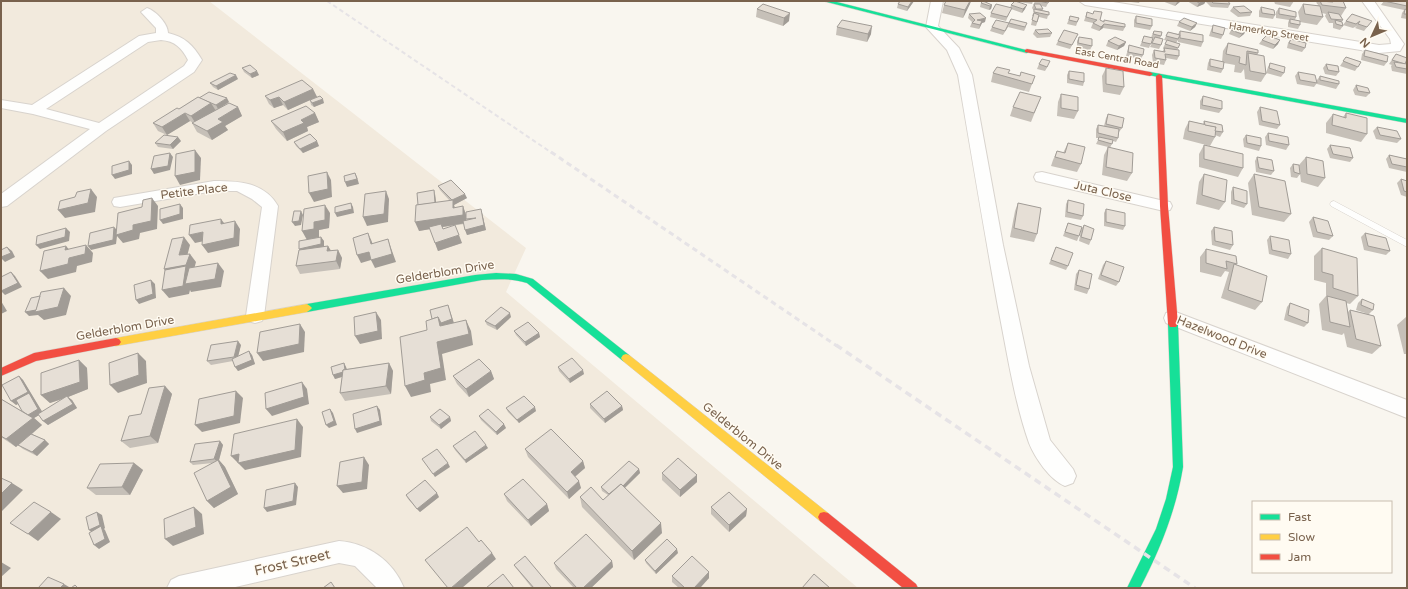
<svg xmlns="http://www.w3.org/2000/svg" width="1408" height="589" font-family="'Varela Round',sans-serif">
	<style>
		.residential { fill: #f2eadd }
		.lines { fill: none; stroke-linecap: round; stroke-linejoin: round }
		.lane-casing { stroke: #d8d3cd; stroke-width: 1 }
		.street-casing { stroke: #d8d3cd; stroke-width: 2 }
		.fast-casing { stroke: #d8d2ca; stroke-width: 1 }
		.slow-casing { stroke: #d8d2ca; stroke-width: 1 }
		.jam-casing { stroke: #d8d2ca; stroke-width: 1 }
		.lane { fill: #fefefd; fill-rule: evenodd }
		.street { fill: #fefefd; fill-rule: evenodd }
		.fast { fill: #16e098; fill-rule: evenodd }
		.slow { fill: #ffcf43; fill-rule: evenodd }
		.jam { fill: #f24e42; fill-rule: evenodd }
		.rail-far2 { stroke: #e6e3e6; stroke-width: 2; stroke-dasharray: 4.5 3; stroke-linecap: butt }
		.rail-far1 { stroke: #e6e3e6; stroke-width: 3; stroke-dasharray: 5.5 4; stroke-linecap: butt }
		.rail { stroke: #e6e3e6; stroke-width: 3.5; stroke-dasharray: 7 5; stroke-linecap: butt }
		.wall { fill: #c6c0b8 }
		.shaded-wall { fill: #a19c96 }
		.building { fill: #e6dfd6; stroke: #a19c96 }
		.labels { text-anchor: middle; stroke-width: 3; stroke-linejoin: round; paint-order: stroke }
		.far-street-label { font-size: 10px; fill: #79624d; stroke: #fffbf2 }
		.street-label { font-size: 12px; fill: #79624d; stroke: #fffbf2 }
		.near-street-label { font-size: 14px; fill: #79624d; stroke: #fffbf2 }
	</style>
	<rect width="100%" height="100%" fill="#f9f6ef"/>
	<!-- residential -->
	<polygon class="residential" points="1,1 209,1 526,248 506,292 858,588 1,588"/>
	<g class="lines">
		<!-- lane casing -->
		<g class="lane-casing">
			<polygon id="lane" points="1334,201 1407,240 1407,247 1331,206 1330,204 1331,202"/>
		</g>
		<!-- street casing -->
		<g class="street-casing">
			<g id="street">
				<path d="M931,1H943L938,26L959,48L972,75L1003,245L1029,366L1050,440L1073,469L1076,476L1073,483L1065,486C1050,480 1035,458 1029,443C1014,400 1007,352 998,307C984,230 971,153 958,75L947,50L926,27Z"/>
				<polygon points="1079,1 1107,1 1379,45 1391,44 1390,39 1362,1 1374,1 1404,44 1400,51 1379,53 1085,5"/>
				<path d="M147,8C156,11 168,24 168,33C185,37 193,45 202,60L194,72L106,131L7,206L1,207V194L90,129L33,114L1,108V100L32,105L139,36L156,33V28L141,12ZM161,40C175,41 182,48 188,60L184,66L99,123L46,109L148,42Z"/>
				<polygon points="1042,172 1164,201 1170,202 1172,206 1170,210 1164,211 1036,181 1034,177 1036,173"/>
				<path d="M214,181C239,181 264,182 278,206L264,316L262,321L255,323L248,321L246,316L262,207L252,199L237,191H214L120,207L114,206L112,202L114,198L120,197Z"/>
				<polygon points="1173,311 1407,400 1407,418 1166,323 1164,318 1166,313"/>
				<path d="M339,541C368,543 393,561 404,588H377L355,566L339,563L231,588H167L171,580L179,576Z"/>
			</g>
		</g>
		<!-- fast casing -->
		<g class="fast-casing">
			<g id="fast">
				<polygon points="823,1 833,1 1030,51 1027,53"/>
				<polygon points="1150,72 1407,119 1407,123 1148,75 1148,73"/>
				<path d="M496,273L516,274L533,279L629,355L631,358L629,361L626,362L623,361L527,283C512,278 497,279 482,280L307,312L304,310L302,308L304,306L307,304L475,275Z"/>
				<path d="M1173,320L1176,321L1178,324L1183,467C1176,510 1160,550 1140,588H1127L1156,529L1166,499L1173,467L1168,324L1170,321Z"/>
			</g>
		</g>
		<!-- slow casing -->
		<g class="slow-casing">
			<g id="slow">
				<polygon points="307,304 310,306 312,308 310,310 307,312 116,346 113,345 111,342 113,339 116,338"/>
				<polygon points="626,354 629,355 828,513 830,517 828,521 824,522 820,521 623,361 621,358 623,355"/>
			</g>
		</g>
		<!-- jam casing -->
		<g class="jam-casing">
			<g id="jam">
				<polygon points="1027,49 1150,72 1153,74 1150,76 1025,52 1025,50"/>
				<polygon points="1159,74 1162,76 1168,206 1178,324 1176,327 1170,327 1168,324 1160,206 1156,76"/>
				<polygon points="116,338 119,339 121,342 119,345 36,361 1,376 1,368 34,353"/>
				<polygon points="824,512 828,513 916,584 918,588 903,588 820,521 818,517 820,513"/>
			</g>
		</g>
		<!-- lane -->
		<use href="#lane" class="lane"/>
		<!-- street -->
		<use href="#street" class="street"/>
		<!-- fast -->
		<use href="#fast" class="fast"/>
		<!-- slow -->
		<use href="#slow" class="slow"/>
		<!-- jam -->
		<use href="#jam" class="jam"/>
		<!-- rail-far2 -->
		<polyline class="rail-far2" points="327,1 552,153"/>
		<!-- rail-far1 -->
		<polyline class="rail-far1" points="551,152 837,346"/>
		<!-- rail -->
		<polyline class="rail" points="836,345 1195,588"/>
	</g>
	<!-- wall -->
	<g class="wall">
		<polygon points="900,1 914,1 907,11 897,8 898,4"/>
		<polygon points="946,1 971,1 963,18 942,13 944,5"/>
		<polygon points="1019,1 1033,1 1032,4 1019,2"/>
		<polygon points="1035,1 1049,1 1046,7 1041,6 1043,9 1042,10 1049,12 1047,19 1039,17 1036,26 1031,25 1033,16 1032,16 1034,11 1032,8"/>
		<polygon points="1131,1 1140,1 1139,3 1131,2"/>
		<polygon points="1162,1 1181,1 1175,6"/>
		<polygon points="1187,1 1206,1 1204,4 1197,7"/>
		<polygon points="1207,1 1228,1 1230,4 1228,8 1211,7 1206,2"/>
		<polygon points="1274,1 1294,1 1290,7 1275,4"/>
		<polygon points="1316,1 1343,1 1346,8 1341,16 1343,20 1342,22 1343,26 1340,30 1333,28 1333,23 1329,23 1325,16 1326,14 1322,13 1323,17 1317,25 1300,22 1300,25 1298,29 1288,27 1288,23 1289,20 1276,18 1276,12 1279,8 1296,17 1295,20 1300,21 1298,12 1303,4 1317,6 1318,4 1317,4"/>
		<polygon points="1384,1 1407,1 1407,19 1401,18 1402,13 1404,10 1381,5"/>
		<polygon points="981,3 992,5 991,9 989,10 980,7"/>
		<polygon points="763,4 789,21 783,26 756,17 757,9"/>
		<polygon points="1011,5 1025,9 1022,13 1011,9 1006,21 990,17 991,13 1010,8"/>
		<polygon points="1233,7 1252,12 1250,16 1238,17 1230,11"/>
		<polygon points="1261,7 1275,15 1273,19 1259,17 1259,11"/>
		<polygon points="1087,12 1100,20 1104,22 1104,20 1125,27 1123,31 1103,28 1099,31 1091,28 1093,23 1084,21"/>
		<polygon points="969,14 985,22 982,23 979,29 970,27 972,22 968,18"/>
		<polygon points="1070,16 1079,18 1076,26 1067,24"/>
		<polygon points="1136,16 1152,26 1150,30 1134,27 1134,20"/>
		<polygon points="1011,19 1026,27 1024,31 1008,27"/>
		<polygon points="1346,21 1372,21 1364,31 1355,28 1357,26 1353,28 1343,25"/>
		<polygon points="1179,22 1197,23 1195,27 1190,31 1177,26"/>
		<polygon points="1009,23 1008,27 1003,35 990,31 992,27"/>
		<polygon points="1213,25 1223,35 1221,39 1209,36 1211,30"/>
		<polygon points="837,27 871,34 867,42 836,35"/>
		<polygon points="1035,30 1052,33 1050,37 1037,38 1033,34"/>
		<polygon points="1231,30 1246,30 1244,34 1239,38 1229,34"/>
		<polygon points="1154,31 1161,36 1160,38 1161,45 1159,49 1150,47 1154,39 1153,38 1149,48 1140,46 1144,36 1151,38 1152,35"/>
		<polygon points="1180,31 1203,42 1201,47 1178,42 1178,40 1176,43 1164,40 1168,32 1178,34"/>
		<polygon points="1078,34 1070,49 1056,45 1058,41"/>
		<polygon points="1079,37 1092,46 1090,50 1077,48 1077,41"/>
		<polygon points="1291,39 1305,48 1302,52 1287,48 1288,43"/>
		<polygon points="1167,40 1180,44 1177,50 1179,56 1177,60 1166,58 1166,60 1164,65 1153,63 1152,55 1154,50 1162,52 1164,49 1163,48"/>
		<polygon points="1262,40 1278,44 1273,49 1259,44"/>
		<polygon points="1108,41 1126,42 1124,46 1117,50 1106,46"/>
		<polygon points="1228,43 1258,53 1257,55 1266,74 1261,82 1245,79 1244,69 1241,73 1234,72 1235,65 1224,63 1223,69 1221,73 1207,70 1208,63 1210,59 1222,62 1223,51"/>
		<polygon points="1129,45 1143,55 1141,59 1126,56 1128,49"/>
		<polygon points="1365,50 1387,62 1384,66 1361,60 1362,54"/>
		<polygon points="1396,54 1404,64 1407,64 1407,74 1392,71 1391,66 1392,65 1389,64"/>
		<polygon points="1346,57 1361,62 1355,71 1340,66"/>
		<polygon points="1270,63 1284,73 1281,77 1266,73 1268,67"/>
		<polygon points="1039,64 1048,66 1045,71 1037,69"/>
		<polygon points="1326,64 1339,72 1336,76 1325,74 1323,68"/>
		<polygon points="242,68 259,75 252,78 244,72"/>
		<polygon points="1106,68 1124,87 1120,95 1103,92 1102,76"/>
		<polygon points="1069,71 1084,82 1083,86 1067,83 1067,75"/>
		<polygon points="1298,72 1317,83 1317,80 1320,76 1339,84 1336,89 1317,84 1317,83 1314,87 1297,84 1295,76"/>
		<polygon points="993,73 1008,73 1020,76 1035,76 1029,92 991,82"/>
		<polygon points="238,79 218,90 213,87 210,83"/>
		<polygon points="1356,85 1370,93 1366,97 1355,95 1353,90"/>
		<polygon points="313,89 317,97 310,100 324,103 314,107 311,105 310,100 288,110 283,105 274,108 269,104 265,96"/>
		<polygon points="1061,94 1078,111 1074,119 1057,116 1058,102"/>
		<polygon points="1203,96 1222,109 1219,113 1200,109 1200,101"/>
		<polygon points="198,97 229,102 225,105 238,107 242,116 225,126 228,130 212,140 197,132 192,123 193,123 190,121 167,135 158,131 153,123 179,109"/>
		<polygon points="1041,97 1031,122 1010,116 1013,107"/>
		<polygon points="1260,107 1280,125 1277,129 1259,125 1257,112"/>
		<polygon points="315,113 319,122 307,127 308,131 287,141 276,129 271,121"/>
		<polygon points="1346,113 1367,134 1361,142 1326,133 1326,123 1333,114 1343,117"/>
		<polygon points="1108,114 1122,128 1119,132 1118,138 1116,142 1113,141 1110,148 1132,173 1127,181 1102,175 1104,155 1108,147 1096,144 1099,138 1096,138 1096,129 1098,125 1104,126 1106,118"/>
		<polygon points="1189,121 1203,124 1204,121 1223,132 1220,137 1215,135 1215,137 1210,146 1183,139 1185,129"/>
		<polygon points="1377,127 1401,139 1397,143 1376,139 1373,131"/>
		<polygon points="1268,133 1289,145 1286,150 1266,145 1265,137"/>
		<polygon points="1246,135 1261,146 1259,151 1244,147 1243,139"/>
		<polygon points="181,141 173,149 158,147 155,143"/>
		<polygon points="294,142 319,146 303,153 296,146"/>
		<polygon points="1068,143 1081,164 1077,172 1051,166 1053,160 1057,151 1063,153"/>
		<polygon points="1204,145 1243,168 1238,177 1199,167 1199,154"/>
		<polygon points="1330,145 1353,158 1350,162 1330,158 1327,149"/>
		<polygon points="1389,155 1407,159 1407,172 1389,168 1386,159"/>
		<polygon points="1257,157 1274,171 1271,175 1256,172 1255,161"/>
		<polygon points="1306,157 1325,178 1318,187 1301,182 1299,165"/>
		<polygon points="1293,164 1300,174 1297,178 1291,177 1290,168"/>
		<polygon points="1204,174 1225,202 1219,210 1196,204 1199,182"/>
		<polygon points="1254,174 1291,214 1284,222 1252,215 1248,183"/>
		<polygon points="1401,179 1407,181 1407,197 1401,195 1397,183"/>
		<polygon points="438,186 467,198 454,205 455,208 463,206 466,215 466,220 467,220 466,219 482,213 486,230 467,235 464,224 443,227 443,229 462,243 438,251 430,229 419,231 418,205 435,194 436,203 450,201 440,190"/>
		<polygon points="1233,187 1247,204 1244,208 1231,204 1231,192"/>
		<polygon points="1068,200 1083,216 1081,220 1065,217 1066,204"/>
		<polygon points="1018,203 1037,234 1034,242 1010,237 1015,211"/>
		<polygon points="1106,209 1125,226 1123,230 1104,226 1104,213"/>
		<polygon points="330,213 329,228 319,230 319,237 324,241 324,247 328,246 331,251 338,250 342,258 340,269 300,274 296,266"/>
		<polygon points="1313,217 1333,236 1329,240 1313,237 1309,222"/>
		<polygon points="1068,223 1079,236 1077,241 1063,236"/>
		<polygon points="1084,225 1091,240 1089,245 1079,241 1081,230"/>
		<polygon points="1214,227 1233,245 1230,250 1212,245 1211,231"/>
		<polygon points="1365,233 1390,251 1386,255 1364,250 1361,237"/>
		<polygon points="1270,236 1291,254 1288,259 1269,254 1267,240"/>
		<polygon points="1056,247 1068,266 1066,270 1049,264"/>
		<polygon points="1322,248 1358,296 1350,304 1346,303 1348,312 1350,310 1368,314 1356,310 1358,303 1362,299 1373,310 1369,314 1381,346 1372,354 1347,347 1344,333 1342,335 1322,330 1319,304 1326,296 1326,283 1314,280 1314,256"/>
		<polygon points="1206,249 1237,264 1236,265 1262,302 1255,310 1221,298 1229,272 1225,271 1221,277 1200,272 1200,257"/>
		<polygon points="1106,261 1119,282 1116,286 1098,279 1103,265"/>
		<polygon points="1079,270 1089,289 1087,294 1074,290 1076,274"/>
		<polygon points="1290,303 1308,323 1304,327 1284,320 1287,307"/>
		<polygon points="511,317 497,330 487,325 485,321"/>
		<polygon points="1406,317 1407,317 1407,354 1404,354 1397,325"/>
		<polygon points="514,331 539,333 540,337 526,346 516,335"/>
		<polygon points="241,345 238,356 252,355 255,364 238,371 233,361 211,365 207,361"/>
		<polygon points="79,360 87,368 88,389 68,397 72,400 77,408 48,425 43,421 39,415 34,418 42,425 32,434 45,440 49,444 37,456 23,449 18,445 16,447 1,437 1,399 22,411 18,404 16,405 19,376 23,380 42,412 65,398 50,403 41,395"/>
		<polygon points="344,363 347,369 389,363 393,371 391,394 345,401 340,393 342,377 335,379 333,375"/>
		<polygon points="558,367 584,374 570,383 559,371"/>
		<polygon points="491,371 494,379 469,397 457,384 453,376"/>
		<polygon points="165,386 172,394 158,443 130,448 121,441 141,414"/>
		<polygon points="590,404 622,406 623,410 605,423 590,408"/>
		<polygon points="506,408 536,411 519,423 508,412"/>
		<polygon points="479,416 506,428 497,435 481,420"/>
		<polygon points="430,417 450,417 451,421 441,429 431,421"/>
		<polygon points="220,441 223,445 219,460 225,467 238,494 214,508 207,501 213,463 193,465 190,462"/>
		<polygon points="453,446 488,448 466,463 455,450"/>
		<polygon points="525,449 583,461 585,468 575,477 581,488 569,499 528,457"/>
		<polygon points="134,463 143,470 130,495 96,495 87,488"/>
		<polygon points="639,469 640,473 625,488 662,533 634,560 582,507 580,497 603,500 608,495 602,491 601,487"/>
		<polygon points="662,473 697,475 697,482 680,497 662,480"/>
		<polygon points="504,494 547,504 549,511 531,526 507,501"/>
		<polygon points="406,495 439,497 420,512 408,499"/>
		<polygon points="711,507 747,509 746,516 729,532 711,514"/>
		<polygon points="678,553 656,574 646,563 645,560"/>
		<polygon points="612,561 613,567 591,588 574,588 556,569 554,563"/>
		<polygon points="514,565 552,588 532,588 516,568"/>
		<polygon points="672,576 709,578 700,588 679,588 672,582"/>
	</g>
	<!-- shaded-wall -->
	<g class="shaded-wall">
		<polygon points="912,1 914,1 907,11 908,7"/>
		<polygon points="970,1 971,1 970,4 963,18 965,10"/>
		<polygon points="1178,1 1181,1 1175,6 1177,2"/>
		<polygon points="1204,1 1206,1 1204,4 1197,7 1199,3"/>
		<polygon points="992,5 991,9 989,10 990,6"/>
		<polygon points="1027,5 1025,9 1022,13 1023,9"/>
		<polygon points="790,13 789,21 783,26 784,18"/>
		<polygon points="986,18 985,22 982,23 979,29 980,25 977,20"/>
		<polygon points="1197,23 1195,27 1190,31 1192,27"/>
		<polygon points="1104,24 1103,28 1099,31 1101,27"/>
		<polygon points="872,26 871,34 867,42 868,34"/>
		<polygon points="1246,30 1244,34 1239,38 1242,34"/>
		<polygon points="1280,40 1278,44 1273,49 1275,45"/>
		<polygon points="1126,42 1124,46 1117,50 1119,46"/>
		<polygon points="257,71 259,75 252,78 250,74"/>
		<polygon points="236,75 238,79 218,90 216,86"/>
		<polygon points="313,89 317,97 288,110 284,102"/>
		<polygon points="279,97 283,105 274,108 270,100"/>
		<polygon points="227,98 229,102 218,109 216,105"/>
		<polygon points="323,99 324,103 314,107 312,103"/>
		<polygon points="211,103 216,111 196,124 191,116"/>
		<polygon points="238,107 242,116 225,126 228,130 212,140 207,131 218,119"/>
		<polygon points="185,113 190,121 167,135 162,127"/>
		<polygon points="315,113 319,122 307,127 308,131 287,141 283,132 301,120"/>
		<polygon points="178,137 181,141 173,149 170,145"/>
		<polygon points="317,141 319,146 303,153 300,149"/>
		<polygon points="195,150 201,158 200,180 180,185 175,176"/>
		<polygon points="170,153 173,157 170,170 154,174 151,169"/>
		<polygon points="129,161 132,165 132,174 115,179 112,175"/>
		<polygon points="327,172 331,180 332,197 314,202 309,193"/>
		<polygon points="355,173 357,177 359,184 347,187 345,182"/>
		<polygon points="91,189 97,197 95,212 65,218 58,210"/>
		<polygon points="434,190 435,194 437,210 435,206"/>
		<polygon points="386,191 389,199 388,222 367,226 363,217"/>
		<polygon points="465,194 467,198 454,205 455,209 453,208 452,200"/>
		<polygon points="152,198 158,206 157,229 140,233 139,239 123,243 117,236 116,244 91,250 88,246 114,227 118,231 133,225"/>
		<polygon points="351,203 353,207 354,213 337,217 335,213"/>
		<polygon points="180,204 183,208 183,219 163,224 160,220"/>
		<polygon points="325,205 330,213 329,228 319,230 319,237 307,240 302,231 314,222"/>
		<polygon points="463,206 466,215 466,223 419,231 415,222"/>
		<polygon points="301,211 303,215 301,225 295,226 292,222"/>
		<polygon points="482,213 486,230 467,235 465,230"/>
		<polygon points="221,219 227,227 221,224"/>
		<polygon points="235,221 240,229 239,246 208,253 202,245"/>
		<polygon points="66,228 70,232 69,241 40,249 36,245"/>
		<polygon points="203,232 209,240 195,243 189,235"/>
		<polygon points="368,233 372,242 375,253 371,244"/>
		<polygon points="459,235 462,243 438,251 435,243"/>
		<polygon points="184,237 190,245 185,264 179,255"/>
		<polygon points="321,237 324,241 324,249 301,253 299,249"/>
		<polygon points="388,239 391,248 396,262 375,268 371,260 361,263 357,255"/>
		<polygon points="86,245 93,253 92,262 77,266 76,272 48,279 40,271 65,250 66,246 73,254"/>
		<polygon points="328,246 333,254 327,251"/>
		<polygon points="7,247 12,251 15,257 5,262 1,258 1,257"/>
		<polygon points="338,250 342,258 340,269 336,261"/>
		<polygon points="190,254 196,262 193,273 218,263 224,271 221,287 191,292 190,290 189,294 169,298 162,290 170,277 164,269"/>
		<polygon points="11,272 15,276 22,287 5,295 1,291"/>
		<polygon points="151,280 155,284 156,298 139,304 136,300"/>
		<polygon points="64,288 71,296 66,315 44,320 38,315 29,316 25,312"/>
		<polygon points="1,301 7,311 1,314"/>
		<polygon points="448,305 454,323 442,327 434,325 438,317"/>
		<polygon points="376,312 381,320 382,339 360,344 355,336"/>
		<polygon points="510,313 511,317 497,330 495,326"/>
		<polygon points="466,320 471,331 473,345 442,354 446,380 430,384 431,392 411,397 405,386 437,342"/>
		<polygon points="300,324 305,332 304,352 263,361 257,353"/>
		<polygon points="539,333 540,337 526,346 525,342"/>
		<polygon points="238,341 241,345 237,361 234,357"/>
		<polygon points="249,351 252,355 255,364 238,371 235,367"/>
		<polygon points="138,353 146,361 147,383 118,393 110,385"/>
		<polygon points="79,360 87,368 88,389 68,397 72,400 77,408 48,425 43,421 68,397 50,403 41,395"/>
		<polygon points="344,363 346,367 348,375 335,379 333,375"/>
		<polygon points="389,363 393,371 391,394 386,386"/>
		<polygon points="583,370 584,374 570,383 569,379"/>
		<polygon points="491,371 494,379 469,397 466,389"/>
		<polygon points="19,376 23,380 43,413 34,418 42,425 16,447 6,439 27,415 31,397 16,405 11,401"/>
		<polygon points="302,382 307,389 309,404 272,416 266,409"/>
		<polygon points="165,386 172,394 158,443 150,436"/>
		<polygon points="236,391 243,398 240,423 202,432 195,425"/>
		<polygon points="377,406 380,410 382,425 357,433 355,429"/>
		<polygon points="622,406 623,410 605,423 604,419"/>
		<polygon points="535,407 536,411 519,423 517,420"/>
		<polygon points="330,409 333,413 337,425 329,428 326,425"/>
		<polygon points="450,417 451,421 441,429 439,425"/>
		<polygon points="297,419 303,427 301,457 245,470 231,456"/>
		<polygon points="504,424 506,428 497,435 496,432"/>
		<polygon points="45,440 49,444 37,456 32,452"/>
		<polygon points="220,441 223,445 219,460 225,467 238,494 214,508 207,501 218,462 214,459"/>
		<polygon points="486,445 488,448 466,463 465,460"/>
		<polygon points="364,457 369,465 367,489 343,493 337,486"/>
		<polygon points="583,461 585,468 572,479 571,472"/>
		<polygon points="134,463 143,470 130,495 122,487"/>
		<polygon points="448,463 450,467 435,477 433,474"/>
		<polygon points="639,469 640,473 612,500 612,496"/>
		<polygon points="697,475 697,482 680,497 680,490"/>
		<polygon points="579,481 581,488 569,499 567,492"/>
		<polygon points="12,483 23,490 1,512 1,494"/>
		<polygon points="295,483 298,487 296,505 267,512 264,508"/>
		<polygon points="437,493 439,497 420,512 417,509"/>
		<polygon points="547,504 549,511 531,526 528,520"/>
		<polygon points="194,507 202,514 204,534 173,546 165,539"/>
		<polygon points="747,509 746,516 729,532 729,525"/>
		<polygon points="51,512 61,519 38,541 28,534"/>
		<polygon points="97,512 102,515 105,528 104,529 105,530 110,542 99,549 94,545 94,534 89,530"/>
		<polygon points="661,523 662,533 634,560 632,551"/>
		<polygon points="677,549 678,553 656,574 655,571"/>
		<polygon points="492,553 496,559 462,588 451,588"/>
		<polygon points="612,561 613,567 591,588 583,588"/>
		<polygon points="1,562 11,568 1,577"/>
		<polygon points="709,572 709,578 700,588 694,588"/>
		<polygon points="64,584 69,587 68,588 60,588"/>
	</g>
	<!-- building -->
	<g class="building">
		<polygon points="900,1 912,1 908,7 898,4"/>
		<polygon points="946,1 970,1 965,10 944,5"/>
		<polygon points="983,1 992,5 990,6 981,3"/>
		<polygon points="1015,1 1027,5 1023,9 1011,5"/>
		<polygon points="1039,1 1049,1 1048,3"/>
		<polygon points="1196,1 1204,1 1199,3"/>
		<polygon points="1211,1 1228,1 1230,4 1213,3"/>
		<polygon points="1320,1 1333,2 1332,1 1343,1 1346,8 1322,5"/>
		<polygon points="1384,1 1407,1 1407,6"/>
		<polygon points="763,4 790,13 784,18 757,9"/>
		<polygon points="996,4 1012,8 1007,17 991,13"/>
		<polygon points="1034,4 1040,4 1043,9 1036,9"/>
		<polygon points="1303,4 1320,6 1323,17 1305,14"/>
		<polygon points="1244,6 1252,12 1240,13 1233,7"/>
		<polygon points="1261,7 1274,10 1275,15 1262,13"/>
		<polygon points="1279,8 1296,12 1296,17 1279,14"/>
		<polygon points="1034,9 1049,12 1049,15 1034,12"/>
		<polygon points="1405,9 1407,10 1407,14 1404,14"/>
		<polygon points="1094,11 1102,12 1100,20 1104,22 1104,20 1125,24 1125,27 1104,24 1101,27 1093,23 1097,20 1086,17 1087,12 1093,14"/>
		<polygon points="1328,12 1339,14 1343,20 1331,19"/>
		<polygon points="980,13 986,18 977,20 982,21 980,25 972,23 975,20 969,14"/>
		<polygon points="1034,13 1039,15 1037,22 1032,20"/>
		<polygon points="1352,14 1372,21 1367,27 1358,24 1360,21 1356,24 1346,21"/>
		<polygon points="1070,16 1079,18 1077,22 1069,20"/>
		<polygon points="1136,16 1152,19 1152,26 1136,23"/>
		<polygon points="1184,18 1197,23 1192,27 1179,22"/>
		<polygon points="1011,19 1027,23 1025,27 1009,23"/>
		<polygon points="1290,19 1300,21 1300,25 1290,23"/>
		<polygon points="842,20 872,26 868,34 837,27"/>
		<polygon points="996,20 1009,23 1005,31 992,27"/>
		<polygon points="1335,20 1342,22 1343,26 1336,24"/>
		<polygon points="1213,25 1225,28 1223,35 1212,32"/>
		<polygon points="1236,26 1246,30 1242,34 1231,30"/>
		<polygon points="1048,29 1052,33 1039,34 1035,30"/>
		<polygon points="1064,30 1078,34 1072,45 1058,41"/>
		<polygon points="1154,31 1162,32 1161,36 1153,34"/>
		<polygon points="1180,31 1203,35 1203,42 1180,38"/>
		<polygon points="1168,32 1180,35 1178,39 1166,36"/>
		<polygon points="1267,35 1280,40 1275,45 1262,40"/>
		<polygon points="1144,36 1153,38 1151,44 1142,42"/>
		<polygon points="1079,37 1092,39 1092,46 1078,43"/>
		<polygon points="1115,37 1126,42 1119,46 1108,41"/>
		<polygon points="1155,37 1163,39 1161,45 1152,43"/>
		<polygon points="1291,39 1306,43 1305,48 1289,43"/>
		<polygon points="1167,40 1180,44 1178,48 1165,44"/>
		<polygon points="1228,43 1258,50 1258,53 1247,51 1246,65 1239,63 1240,57 1226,54"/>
		<polygon points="1129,45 1144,49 1143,55 1128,52"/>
		<polygon points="1164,48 1179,50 1179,56 1165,54 1166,60 1155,58 1154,50 1165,52"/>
		<polygon points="1365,50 1388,56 1387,62 1364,56"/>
		<polygon points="1248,53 1264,56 1266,74 1250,71"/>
		<polygon points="1396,54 1407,58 1407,59 1405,64 1392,60"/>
		<polygon points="1346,57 1361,62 1358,67 1343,61"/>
		<polygon points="1042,59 1050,61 1047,67 1039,64"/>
		<polygon points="1210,59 1224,62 1223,69 1210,66"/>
		<polygon points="1394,62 1407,64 1407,69 1396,67"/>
		<polygon points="1270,63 1285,67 1284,73 1269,68"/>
		<polygon points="1326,64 1338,66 1339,72 1328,70"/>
		<polygon points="250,65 257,71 250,74 242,68"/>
		<polygon points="997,67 1010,70 1008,73 1020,76 1021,72 1035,76 1032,84 993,73"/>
		<polygon points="1106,68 1123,71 1124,87 1106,84"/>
		<polygon points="1069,71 1084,73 1084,82 1069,79"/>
		<polygon points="1298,72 1315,75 1317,83 1300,80"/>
		<polygon points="230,73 236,75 216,86 210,83"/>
		<polygon points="1320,76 1339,81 1339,84 1320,80"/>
		<polygon points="302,80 313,89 284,102 279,97 270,100 265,96"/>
		<polygon points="1356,85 1368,88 1370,93 1358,91"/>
		<polygon points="209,92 227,98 216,105 199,98"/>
		<polygon points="1020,92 1041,97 1034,113 1013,107"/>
		<polygon points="1061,94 1078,97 1078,111 1061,108"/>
		<polygon points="320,96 323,99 312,103 310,100"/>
		<polygon points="1203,96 1222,101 1222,109 1202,105"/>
		<polygon points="198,97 211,103 191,116 185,113 162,127 153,123 177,108 179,109"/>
		<polygon points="229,103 238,107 218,119 223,122 207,131 192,123"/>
		<polygon points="306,106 315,113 301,120 304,123 283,132 271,121"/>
		<polygon points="1260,107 1277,111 1280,125 1262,121"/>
		<polygon points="1346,113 1367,118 1367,134 1332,125 1333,114 1346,118"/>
		<polygon points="1108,114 1124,118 1122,128 1106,124"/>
		<polygon points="1189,121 1216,127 1215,137 1188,131"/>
		<polygon points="1204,121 1222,125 1223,132 1215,131 1216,127 1205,125"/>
		<polygon points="1098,125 1119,129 1118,138 1098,133"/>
		<polygon points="1377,127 1397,131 1401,139 1380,135"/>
		<polygon points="1268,133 1288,137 1289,145 1269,141"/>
		<polygon points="310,134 317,141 300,149 294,142"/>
		<polygon points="164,135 178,137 170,145 155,143"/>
		<polygon points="1246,135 1261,138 1261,146 1247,143"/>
		<polygon points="1099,137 1113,140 1112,144 1098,140"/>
		<polygon points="1068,143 1085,147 1081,164 1055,157 1057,151 1065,153"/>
		<polygon points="1204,145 1243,154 1243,168 1204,159"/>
		<polygon points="1330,145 1350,148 1353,158 1333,154"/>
		<polygon points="1108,147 1133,153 1132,173 1106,167"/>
		<polygon points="195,150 195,172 175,176 176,154"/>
		<polygon points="170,153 168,166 151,169 154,156"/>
		<polygon points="1389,155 1407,159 1407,167 1392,164"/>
		<polygon points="1257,157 1272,160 1274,171 1259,168"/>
		<polygon points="1306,157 1323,161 1325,178 1307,174"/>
		<polygon points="129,161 129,170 112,175 112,166"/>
		<polygon points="1293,164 1299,165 1300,174 1294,172"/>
		<polygon points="327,172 328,189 309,193 308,176"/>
		<polygon points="355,173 357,179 345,182 344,176"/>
		<polygon points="1204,174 1227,180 1225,202 1202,195"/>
		<polygon points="1254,174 1285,181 1291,214 1259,207"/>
		<polygon points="1401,179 1407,181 1407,192 1404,191"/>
		<polygon points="451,180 465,194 452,200 438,186"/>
		<polygon points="1233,187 1247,191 1247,204 1234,200"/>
		<polygon points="91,189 88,203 58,210 60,201 75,197 77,192"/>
		<polygon points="434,190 435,203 418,205 417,193"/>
		<polygon points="386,191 384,214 363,217 365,194"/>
		<polygon points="152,198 151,221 133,225 133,230 116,235 118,213 142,207 143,200"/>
		<polygon points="453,200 453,208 463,206 463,215 415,222 416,205"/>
		<polygon points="1068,200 1084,204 1083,216 1067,212"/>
		<polygon points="351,203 352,209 335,213 335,207"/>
		<polygon points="1018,203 1041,208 1037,234 1014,228"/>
		<polygon points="180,204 180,214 160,220 160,209"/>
		<polygon points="325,205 325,220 314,222 314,229 302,231 304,209"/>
		<polygon points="481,209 484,225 465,230 463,221 476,218 466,219 466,212"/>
		<polygon points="1106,209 1125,213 1125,226 1106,222"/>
		<polygon points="294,211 301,211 299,221 292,222"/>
		<polygon points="1313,217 1328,221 1333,236 1317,232"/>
		<polygon points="221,219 221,224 235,221 234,238 202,245 203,232 189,235 190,225"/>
		<polygon points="1068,223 1082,227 1079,236 1065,232"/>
		<polygon points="441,224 443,229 455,225 459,235 435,243 429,227"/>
		<polygon points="1084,225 1094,229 1091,240 1081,237"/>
		<polygon points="114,227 113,240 88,246 90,233"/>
		<polygon points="1214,227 1232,231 1233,245 1215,241"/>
		<polygon points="66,228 65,237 36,245 37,236"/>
		<polygon points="368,233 371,244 388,239 392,254 371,260 369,252 357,255 353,238"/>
		<polygon points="1365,233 1386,238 1390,251 1368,246"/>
		<polygon points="1270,236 1289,240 1291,254 1272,250"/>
		<polygon points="184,237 179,255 190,254 186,265 164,269 172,239"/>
		<polygon points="321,237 321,244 299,249 299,241"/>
		<polygon points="86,245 85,254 69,258 68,264 40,271 44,251 66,246 65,250"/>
		<polygon points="328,246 327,251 338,250 336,261 296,266 299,250"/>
		<polygon points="7,247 11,253 1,257 1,250"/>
		<polygon points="1056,247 1073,253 1068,266 1051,260"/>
		<polygon points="1322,248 1357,258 1358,296 1333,288 1333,275 1322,272"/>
		<polygon points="1206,249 1236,256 1237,264 1226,261 1227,269 1206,263"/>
		<polygon points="1106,261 1124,267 1119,282 1101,275"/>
		<polygon points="218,263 215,279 185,284 189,268"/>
		<polygon points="1234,264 1267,276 1262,302 1228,290"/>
		<polygon points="186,266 183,286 162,290 165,270"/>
		<polygon points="1079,270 1092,274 1089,289 1076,285"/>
		<polygon points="11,272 18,283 1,291 1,277"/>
		<polygon points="151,280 153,294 136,300 134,285"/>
		<polygon points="64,288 58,307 35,312 41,292"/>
		<polygon points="40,296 36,310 25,312 31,298"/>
		<polygon points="1327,296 1346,301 1350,327 1330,322"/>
		<polygon points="1362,299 1374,304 1373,310 1361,305"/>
		<polygon points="1290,303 1309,310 1308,323 1288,315"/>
		<polygon points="448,305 452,319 441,323 438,317 432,319 430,310"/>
		<polygon points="501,307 510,313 495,326 485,321"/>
		<polygon points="1350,310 1374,316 1381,346 1356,339"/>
		<polygon points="376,312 378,331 355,336 354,317"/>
		<polygon points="438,317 440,326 466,320 469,334 437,342 441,368 424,373 425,380 405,386 400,337 427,330 426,321"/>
		<polygon points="528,322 539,333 525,342 514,331"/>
		<polygon points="300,324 299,344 257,353 260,332"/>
		<polygon points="238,341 234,357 207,361 211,345"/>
		<polygon points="249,351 252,360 235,367 232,359"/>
		<polygon points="138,353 139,375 110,385 109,363"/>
		<polygon points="572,358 583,370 569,379 558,367"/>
		<polygon points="479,359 491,371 466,389 453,376"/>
		<polygon points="79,360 80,382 41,395 41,373"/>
		<polygon points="344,363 345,370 343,370 343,372 333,375 331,367"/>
		<polygon points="389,363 386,386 340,393 343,370"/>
		<polygon points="19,376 28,392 11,401 2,385"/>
		<polygon points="302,382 304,397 266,409 265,393"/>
		<polygon points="165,386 150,436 121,441 129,416 141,414 149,388"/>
		<polygon points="236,391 234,416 195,425 199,399"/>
		<polygon points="607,391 622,406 604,419 590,404"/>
		<polygon points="29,393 38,409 28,415 22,411 16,400"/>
		<polygon points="67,396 73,404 43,421 38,414"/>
		<polygon points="524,396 535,407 517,420 506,408"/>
		<polygon points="1,399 33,418 6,439 1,436"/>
		<polygon points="377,406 380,421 355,429 353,414"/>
		<polygon points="330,409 334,421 326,425 322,412"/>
		<polygon points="440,409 450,417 439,425 430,417"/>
		<polygon points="488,409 504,424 496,432 479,416"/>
		<polygon points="297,419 295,450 238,463 239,454 231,456 234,434"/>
		<polygon points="551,429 583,461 571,472 579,481 567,492 525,449"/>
		<polygon points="475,431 486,445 465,460 453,446"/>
		<polygon points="31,434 45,440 32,452 18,445"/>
		<polygon points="220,441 214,459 190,462 195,444"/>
		<polygon points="437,449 448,463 433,474 422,459"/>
		<polygon points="364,457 362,482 337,486 340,462"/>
		<polygon points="678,458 697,475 680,490 662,473"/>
		<polygon points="218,460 231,487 207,501 194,473"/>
		<polygon points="629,461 639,469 623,486 621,484 609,494 601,487"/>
		<polygon points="134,463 122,487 87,488 100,464"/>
		<polygon points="1,478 12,483 1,494"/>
		<polygon points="523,479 547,504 528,520 504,494"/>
		<polygon points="425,480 437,493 417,509 406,495"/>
		<polygon points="295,483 293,501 264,508 266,490"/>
		<polygon points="621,484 661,523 632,551 580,497 591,487 603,500"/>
		<polygon points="729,492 747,509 729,525 711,507"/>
		<polygon points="34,502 51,512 28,534 10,523"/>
		<polygon points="194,507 196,527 165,539 164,519"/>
		<polygon points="97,512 100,525 89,530 86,517"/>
		<polygon points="101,526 105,539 94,545 89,533"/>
		<polygon points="467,527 479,542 481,540 492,553 451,588 448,588 425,560"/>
		<polygon points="586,534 612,561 583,588 577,588 554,563"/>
		<polygon points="667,539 677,549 655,571 645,560"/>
		<polygon points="525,556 551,587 550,588 534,588 514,565"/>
		<polygon points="692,556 709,572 694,588 685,588 672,576"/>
		<polygon points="503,574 514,588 486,588"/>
		<polygon points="814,574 830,588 802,588"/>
		<polygon points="48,577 64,584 60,588 38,588"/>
		<polygon points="331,582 335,588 323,588"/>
		<polygon points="75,585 78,588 71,588"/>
	</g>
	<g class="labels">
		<!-- far-street labels -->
		<g class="far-street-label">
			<text transform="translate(1269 31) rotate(9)" y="4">Hamerkop Street</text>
			<text transform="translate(1117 57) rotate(10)" y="4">East Central Road</text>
		</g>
		<!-- street labels -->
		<g class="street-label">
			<text transform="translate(194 191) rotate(-7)" y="4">Petite Place</text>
			<text transform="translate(1103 191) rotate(13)" y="4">Juta Close</text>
			<text transform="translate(445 272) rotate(-9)" y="4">Gelderblom Drive</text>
			<text transform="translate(125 328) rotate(-10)" y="4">Gelderblom Drive</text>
			<text transform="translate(1222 337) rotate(22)" y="4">Hazelwood Drive</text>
			<text transform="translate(743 436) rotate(39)" y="4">Gelderblom Drive</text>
		</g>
		<!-- near-street labels -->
		<g class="near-street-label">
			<text transform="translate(292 562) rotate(-13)" y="5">Frost Street</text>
		</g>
	</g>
	<!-- border -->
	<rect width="1408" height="589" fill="none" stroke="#79624d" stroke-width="4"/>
	<!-- legend -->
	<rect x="1252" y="501" width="140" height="72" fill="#fffbf2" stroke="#c9beb0"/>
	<rect x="1260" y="514" width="20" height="6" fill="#16e098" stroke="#c9beb0"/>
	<text x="1288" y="521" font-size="12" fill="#79624d">Fast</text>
	<rect x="1260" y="534" width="20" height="6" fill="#ffcf43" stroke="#c9beb0"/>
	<text x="1288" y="541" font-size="12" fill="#79624d">Slow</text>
	<rect x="1260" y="554" width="20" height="6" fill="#f24e42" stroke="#c9beb0"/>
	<text x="1288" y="561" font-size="12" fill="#79624d">Jam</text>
	<!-- north arrow -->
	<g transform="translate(1372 36) rotate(226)" stroke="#fffbf2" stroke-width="3" paint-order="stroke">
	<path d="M0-3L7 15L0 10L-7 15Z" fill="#79624d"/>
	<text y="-6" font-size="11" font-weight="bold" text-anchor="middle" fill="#79624d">N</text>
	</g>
</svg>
